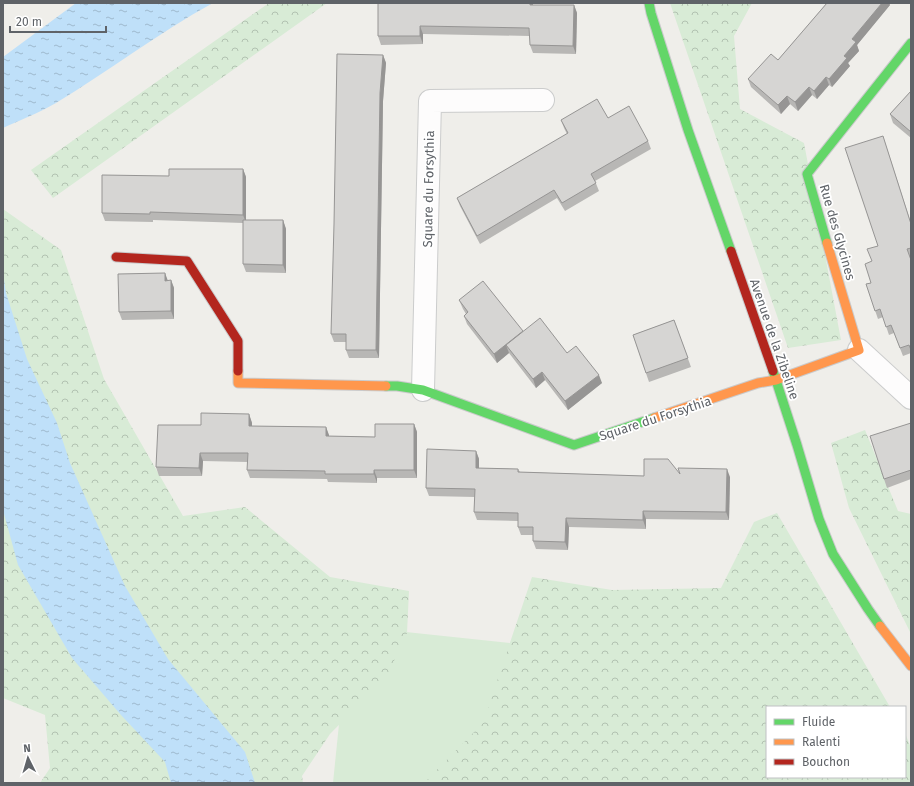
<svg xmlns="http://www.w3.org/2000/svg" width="914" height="786" font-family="'Fira Sans',sans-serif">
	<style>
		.grass { fill: #d8ebd6 }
		.forest { fill: url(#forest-crowns) }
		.water { fill: url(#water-ripples) }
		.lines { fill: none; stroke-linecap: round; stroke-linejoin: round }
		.street-casing { stroke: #cbcccc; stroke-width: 24 }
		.fast-casing { stroke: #cacacb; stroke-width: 11 }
		.slow-casing { stroke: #cacacb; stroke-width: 11 }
		.jam-casing { stroke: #cacacb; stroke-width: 11 }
		.street { stroke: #fdfcfc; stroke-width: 22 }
		.fast { stroke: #63d668; stroke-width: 9 }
		.slow { stroke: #ff974d; stroke-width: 9 }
		.jam { stroke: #b3261e; stroke-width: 9 }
		.wall { fill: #b8b7b5 }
		.shaded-wall { fill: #969594 }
		.building { fill: #d6d5d3; stroke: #969594 }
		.labels { text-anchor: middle; stroke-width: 3.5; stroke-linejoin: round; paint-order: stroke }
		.street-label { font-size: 13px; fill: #5f6368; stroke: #fff }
	</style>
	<defs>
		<pattern id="forest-crowns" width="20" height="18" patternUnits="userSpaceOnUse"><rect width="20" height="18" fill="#d8ebd6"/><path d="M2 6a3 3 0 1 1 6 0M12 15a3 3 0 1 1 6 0" fill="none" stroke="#b2c2b1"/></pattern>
		<pattern id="water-ripples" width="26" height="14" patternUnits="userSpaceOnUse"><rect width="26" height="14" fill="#bfe0f9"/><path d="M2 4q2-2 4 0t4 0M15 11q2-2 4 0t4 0" fill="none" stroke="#9eb9cd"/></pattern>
	</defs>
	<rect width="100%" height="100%" fill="#efeeea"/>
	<!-- grass -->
	<polygon class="grass" points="349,626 510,643 496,783 333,783"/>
	<!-- forest -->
	<g class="forest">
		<polygon points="269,3 327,3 53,198 31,170"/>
		<polygon points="670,3 752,3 734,36 740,109 804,143 841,340 788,348"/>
		<polygon points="3,209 61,250 104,379 183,516 245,507 330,577 409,591 407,633 387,676 330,734 302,776 303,783 40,783 50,768 45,715 3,698"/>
		<polygon points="865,430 898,511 911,514 911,634 849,508 831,443"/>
		<polygon points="777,513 890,707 767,707 767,777 905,777 905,733 911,748 911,783 424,783 483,723 532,577 612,590 721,588 754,522"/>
	</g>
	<!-- water -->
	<g class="water">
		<path d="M76,3H213C158,33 109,71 56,103C39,113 20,120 3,128V57Z"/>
		<polygon points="3,273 6,293 27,359 57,423 70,463 125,586 168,659 245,752 255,783 171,783 165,762 121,715 72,658 18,565 3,510"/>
	</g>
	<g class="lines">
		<!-- street casing -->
		<g class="street-casing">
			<g id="street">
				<polyline points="859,350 911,398"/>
				<polyline points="423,390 430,101 543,100"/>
			</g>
		</g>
		<!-- fast casing -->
		<g class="fast-casing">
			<g id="fast">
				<polyline points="649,3 651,13 688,130 731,251"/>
				<polyline points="827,243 807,174 911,43"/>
				<polyline points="773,371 797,445 819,519 833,554 868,609 880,626"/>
				<polyline points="386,386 397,386 423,390 574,445 654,418"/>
			</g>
		</g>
		<!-- slow casing -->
		<g class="slow-casing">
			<g id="slow">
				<polyline points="238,371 238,383 386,386"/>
				<polyline points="654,418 758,383 776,380 859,350 827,243"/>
				<polyline points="880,626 911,666"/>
			</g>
		</g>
		<!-- jam casing -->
		<g class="jam-casing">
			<g id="jam">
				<polyline points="731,251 773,371"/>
				<polyline points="116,257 187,261 238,341 238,371"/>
			</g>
		</g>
		<!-- street -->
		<use href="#street" class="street"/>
		<!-- fast -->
		<use href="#fast" class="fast"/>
		<!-- slow -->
		<use href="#slow" class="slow"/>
		<!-- jam -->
		<use href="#jam" class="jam"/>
	</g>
	<!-- wall -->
	<g class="wall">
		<polygon points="378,3 533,3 533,5 574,5 577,13 576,54 533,53 530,45 530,36 423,34 423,44 381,45 378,36"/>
		<polygon points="827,3 889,3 890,5 857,45 859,51 848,63 850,66 832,87 829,85 817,99 812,95 798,111 790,104 781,114 751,87 748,79 778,60"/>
		<polygon points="383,55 386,63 383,101 379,358 349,358 346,350 346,342 334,342 331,334"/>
		<polygon points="911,91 911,138 893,123 890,114"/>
		<polygon points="608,118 648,141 651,149 595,181 599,191 565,211 557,198 480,244 460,206 457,198 567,134 564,128 561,120"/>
		<polygon points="883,136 911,223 911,257 910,257 911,259 911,353 903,356 894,333 889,335 883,317 878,319 866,284 871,283 878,246"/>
		<polygon points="243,169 246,177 246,220 283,220 286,229 286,273 246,272 243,264 243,223 153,220 153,222 105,221 102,213 169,176"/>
		<polygon points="165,273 167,280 171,280 174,288 174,319 122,320 119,312"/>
		<polygon points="459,300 567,353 602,383 568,410 545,380 536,388 509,353 497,363 467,324 464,316 466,314 463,309"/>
		<polygon points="674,320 691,367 649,382 633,335"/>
		<polygon points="249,414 252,423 252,426 326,427 329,436 375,437 414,424 417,432 417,478 377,478 377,483 328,482 327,479 250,478 247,470 248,462 203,461 202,476 159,476 156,467 201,425"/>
		<polygon points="911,423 911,479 887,488 884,479"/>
		<polygon points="476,451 479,459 479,468 518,469 520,472 644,476 680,474 730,477 729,520 646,519 646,529 569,527 568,550 536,549 533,541 533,535 521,535 518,527 518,521 477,520 474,512 475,497 429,496 426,488"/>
	</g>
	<!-- shaded-wall -->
	<g class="shaded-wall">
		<polygon points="530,3 533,3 533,14 530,5"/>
		<polygon points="882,3 889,3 890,5 857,45 859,51 848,63 850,66 832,87 829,79 844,56 852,39"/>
		<polygon points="574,5 577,13 576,54 573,46"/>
		<polygon points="420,26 423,34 423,44 420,36"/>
		<polygon points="383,55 386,63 383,101 379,358 376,350 380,93"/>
		<polygon points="826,77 829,85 817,99 814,91"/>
		<polygon points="809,87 812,95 798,111 795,102"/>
		<polygon points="787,96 790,104 781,114 778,105"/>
		<polygon points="243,169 246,177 246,223 243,215"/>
		<polygon points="283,220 286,229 286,273 283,265"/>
		<polygon points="165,273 168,281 165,281"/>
		<polygon points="171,280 174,288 174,319 171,311"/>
		<polygon points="523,331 511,351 506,345 509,353 497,363 494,354"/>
		<polygon points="542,372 545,380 536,388 533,379"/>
		<polygon points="599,375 602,383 568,410 565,401"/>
		<polygon points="249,414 252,423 252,434 249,426"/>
		<polygon points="414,424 417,432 417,478 414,470"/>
		<polygon points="326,427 329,435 329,445 326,436"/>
		<polygon points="476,451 479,459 479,476 476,468"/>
		<polygon points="200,453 203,461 202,476 199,468"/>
		<polygon points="727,469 730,477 729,520 726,512"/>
		<polygon points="374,470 377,478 377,483 374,474"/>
		<polygon points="643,511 646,519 646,529 643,520"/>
		<polygon points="566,518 569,527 568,550 565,542"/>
	</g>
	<!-- building -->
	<g class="building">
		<polygon points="378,3 530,3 530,5 574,5 573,46 530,45 529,28 420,26 420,36 378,36"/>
		<polygon points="827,3 882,3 852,39 856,42 844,56 847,58 829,79 826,77 814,91 809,87 795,102 787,96 778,105 748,79 771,54 778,60"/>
		<polygon points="337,54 383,55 380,93 376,350 346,350 346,334 331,334 334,224"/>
		<polygon points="911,91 911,132 890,114"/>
		<polygon points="597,99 608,118 629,106 648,141 591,174 596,183 562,203 554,190 477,236 457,198 568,133 561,120"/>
		<polygon points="883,136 911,224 911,248 907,249 911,260 911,350 909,345 900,348 891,325 886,327 880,309 875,311 866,284 871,283 865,264 872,261 867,249 878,246 845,148"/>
		<polygon points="169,169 243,169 243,215 150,212 150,214 102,213 102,175 169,176"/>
		<polygon points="243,220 283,220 283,265 243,264"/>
		<polygon points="165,273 165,281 171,280 171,311 119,312 118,274"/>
		<polygon points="483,281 523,331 494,354 464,316 468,312 459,300"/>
		<polygon points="540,318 567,353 576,346 599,375 565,401 542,372 533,379 506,345"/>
		<polygon points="674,320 688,358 646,373 633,335"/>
		<polygon points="201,413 249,414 249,426 326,427 326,436 375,437 375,424 414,424 414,470 374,470 374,474 325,474 325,471 247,470 248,453 200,453 199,468 156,467 158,425 201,425"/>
		<polygon points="911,423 911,470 884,479 870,436"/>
		<polygon points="427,449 476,451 476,468 518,469 518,472 644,476 644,459 668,459 680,474 678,468 727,469 726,512 643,511 643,520 566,518 565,542 533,541 533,527 518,527 518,513 474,512 475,489 426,488"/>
	</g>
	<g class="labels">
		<!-- street labels -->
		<g class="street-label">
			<text transform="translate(428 189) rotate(-89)" y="5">Square du Forsythia</text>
			<text transform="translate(838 232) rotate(74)" y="5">Rue des Glycines</text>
			<text transform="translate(775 339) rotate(71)" y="5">Avenue de la Zibeline</text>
			<text transform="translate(655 418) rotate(-18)" y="5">Square du Forsythia</text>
		</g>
	</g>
	<!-- border -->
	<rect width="914" height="786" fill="none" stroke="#5f6368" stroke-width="8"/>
	<!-- legend -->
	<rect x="766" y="706" width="140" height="72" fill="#ffffff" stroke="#bfc1c3"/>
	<rect x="774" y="719" width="20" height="6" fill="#63d668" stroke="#bfc1c3"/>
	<text x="802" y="726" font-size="12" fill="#5f6368">Fluide</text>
	<rect x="774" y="739" width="20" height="6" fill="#ff974d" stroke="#bfc1c3"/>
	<text x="802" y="746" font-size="12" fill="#5f6368">Ralenti</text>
	<rect x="774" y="759" width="20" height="6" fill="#b3261e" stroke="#bfc1c3"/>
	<text x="802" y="766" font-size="12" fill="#5f6368">Bouchon</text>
	<!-- north arrow -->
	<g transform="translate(28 758) rotate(355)" stroke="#ffffff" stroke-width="3" paint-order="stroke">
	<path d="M0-3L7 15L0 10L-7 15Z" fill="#5f6368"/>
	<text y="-6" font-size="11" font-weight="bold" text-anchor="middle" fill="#5f6368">N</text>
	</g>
	<!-- scale -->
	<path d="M10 26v6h96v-6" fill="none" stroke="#5f6368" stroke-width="2"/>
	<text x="16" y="26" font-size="12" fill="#5f6368" stroke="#ffffff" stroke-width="3" paint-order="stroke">20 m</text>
</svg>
